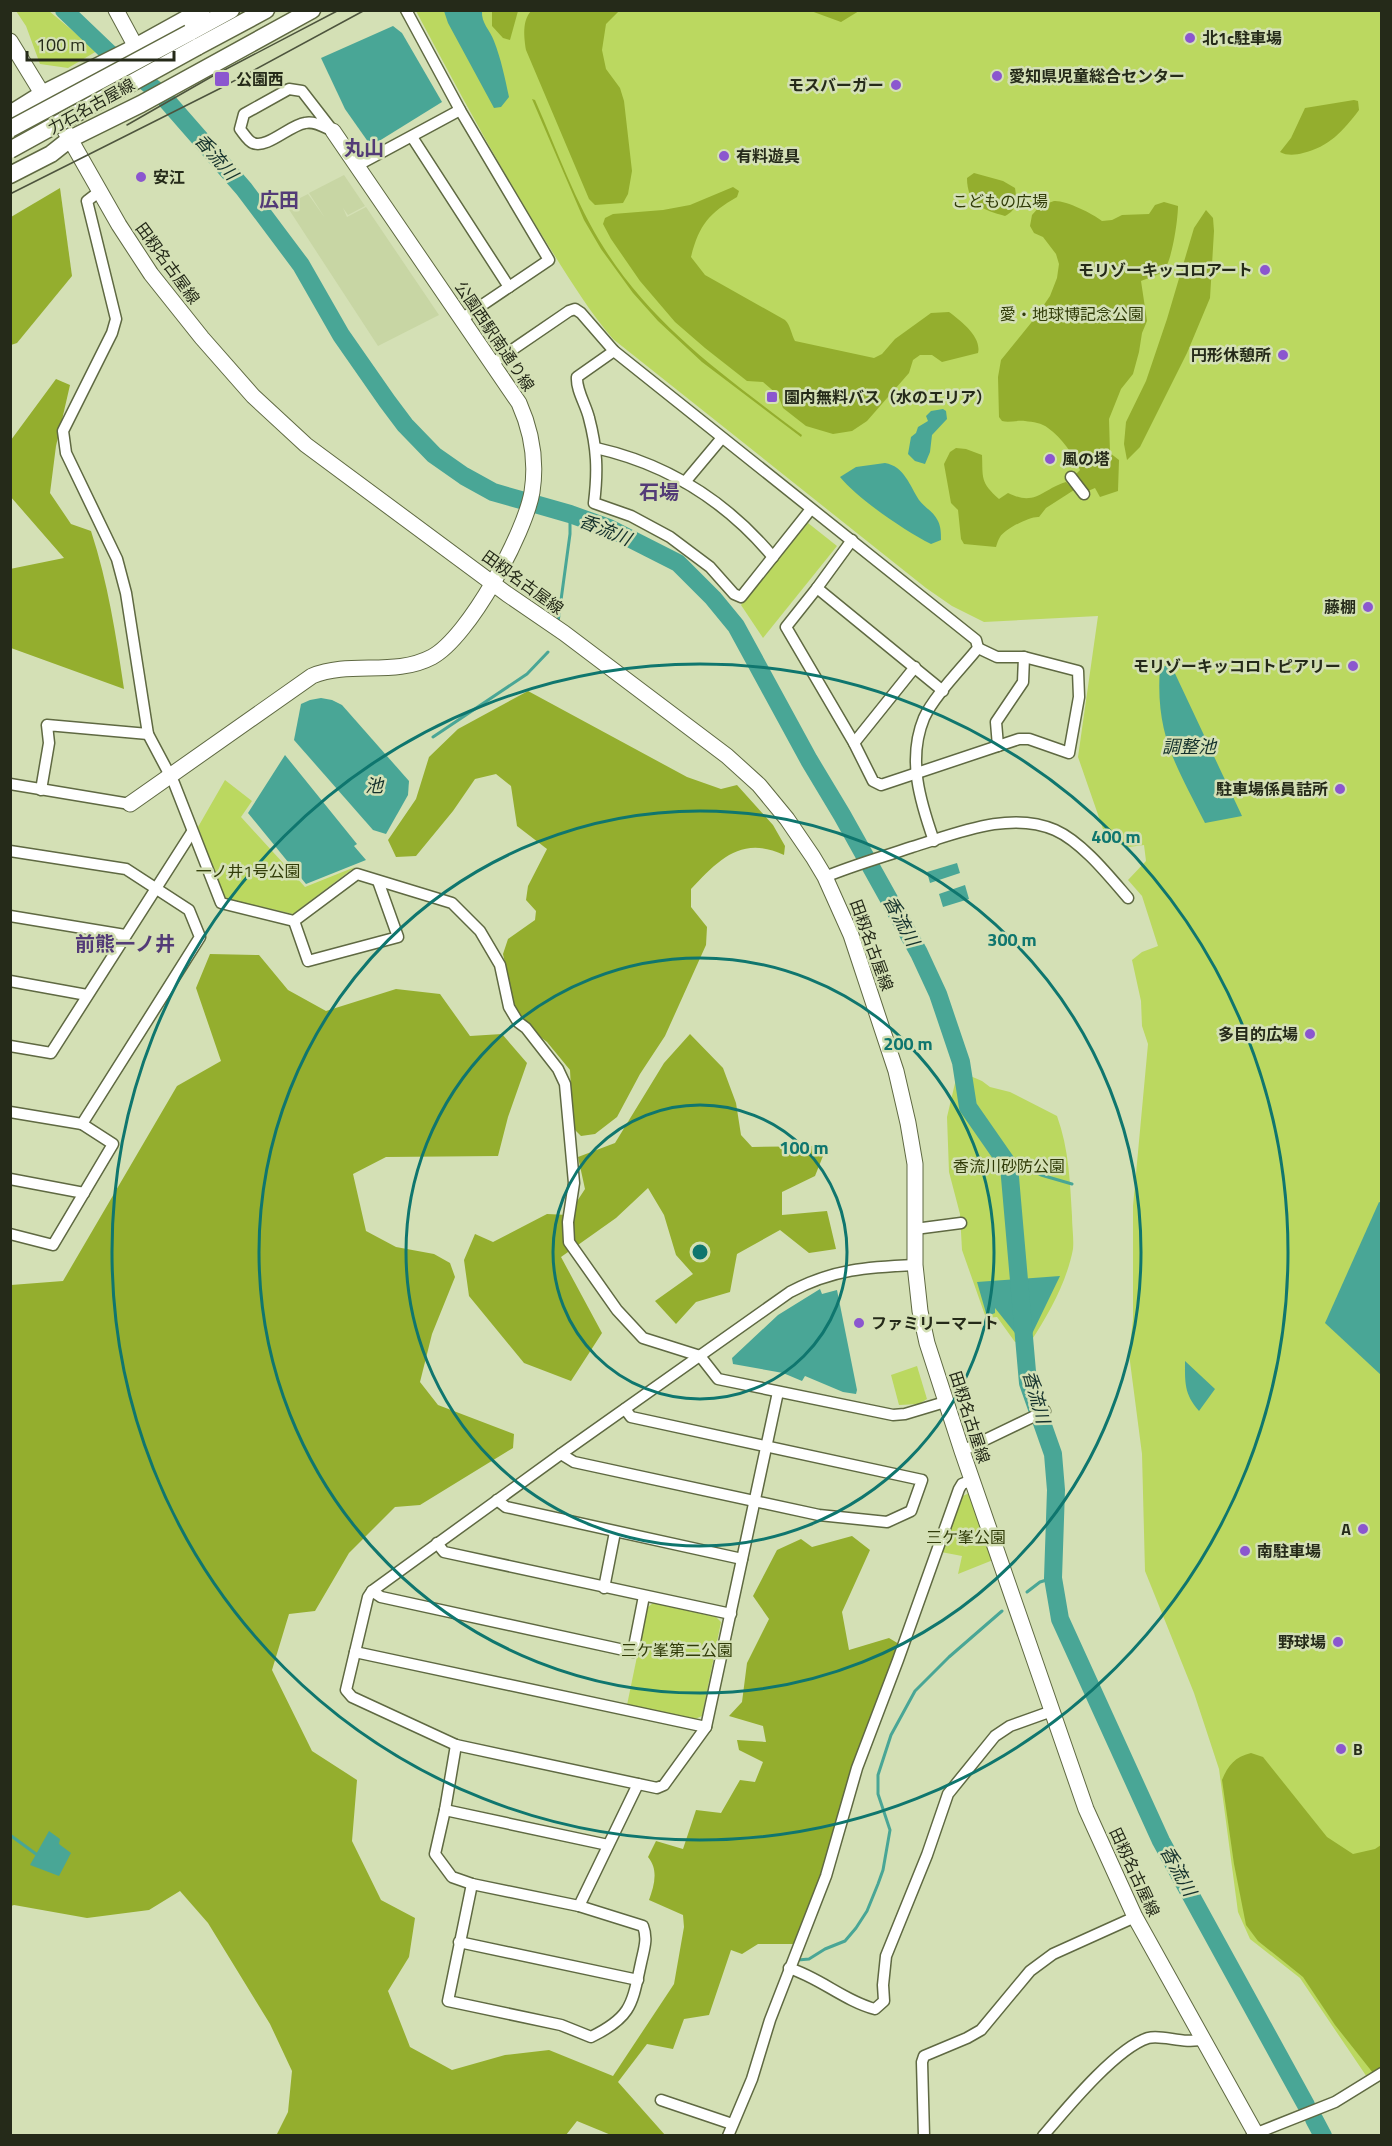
<svg xmlns="http://www.w3.org/2000/svg" width="1392" height="2146" font-family="'Titillium Web','Noto Sans JP',sans-serif">
	<style>
		.built { fill: #c8d6a4 }
		.green { fill: #bbd860 }
		.forest { fill: #94ae2e }
		.water { fill: #49a696 }
		.lines { fill: none; stroke-linecap: round; stroke-linejoin: round }
		.stream { stroke: #49a696; stroke-width: 3 }
		.river { stroke: #49a696; stroke-width: 18 }
		.street-casing { stroke: #5f6942; stroke-width: 13 }
		.secondary-casing { stroke: #5f6942; stroke-width: 17 }
		.primary-casing { stroke: #5f6942; stroke-width: 19 }
		.street { stroke: #fff; stroke-width: 10 }
		.secondary { stroke: #fff; stroke-width: 15 }
		.primary { stroke: #fff; stroke-width: 16 }
		.tram { stroke: #4d543d; stroke-width: 1.5 }
		.primary-bridge-casing { stroke: #5f6942; stroke-width: 19; stroke-linecap: butt }
		.primary-bridge { stroke: #fff; stroke-width: 16 }
		.ring { fill: none; stroke: #0f766e; stroke-width: 3 }
		.poi-dot { fill: #8b56cf; stroke: #d4e0b5; stroke-width: 2 }
		.labels { text-anchor: middle; stroke-width: 5; stroke-linejoin: round; paint-order: stroke }
		.poi-label { font-size: 16px; font-weight: bold; fill: #252a19; stroke: #d4e0b5; text-anchor: start }
		.street-label { font-size: 16px; fill: #252a19; stroke: #d4e0b5 }
		.park-label { font-size: 16px; fill: #313c08; stroke: #d4e0b5 }
		.water-label { font-size: 18px; font-style: italic; fill: #14312c; stroke: #d4e0b5 }
		.quarter-label { font-size: 20px; font-weight: bold; fill: #533b77; stroke: #d4e0b5 }
		.centre { fill: #0f766e; stroke: #d4e0b5; stroke-width: 3 }
		.ring-label { font-size: 18px; text-anchor: middle; font-weight: bold; fill: #0f766e; stroke: #d4e0b5; stroke-width: 5; stroke-linejoin: round; paint-order: stroke }
	</style>
	<rect width="100%" height="100%" fill="#d4e0b5"/>
	<!-- built -->
	<polygon class="built" points="344,175 365,206 348,215 343,208 347,217 366,207 439,315 378,346 286,205 308,194 325,218 309,193"/>
	<!-- green -->
	<g class="green">
		<polygon points="16,11 49,11 97,51 68,68 40,64 26,26"/>
		<path d="M416,11H1381L1382,2071L1369,2080L1300,1978L1250,1939L1238,1912L1219,1769L1194,1693L1145,1571L1142,1454L1129,1354L1133,1319V1206L1148,1044L1142,1026L1141,1001L1132,960L1142,952L1158,946L1142,896L1128,880L1146,861L1144,845L1129,847L1121,845L1103,829L1078,757L1098,616L984,622L952,606L926,588L613,339C588,310 569,278 548,245C500,169 458,90 416,11Z"/>
		<polygon points="808,523 837,546 763,638 741,605"/>
		<polygon points="225,780 252,801 241,817 305,887 355,867 293,914 224,898 198,827"/>
		<path d="M968,1075L982,1081L990,1087L1010,1092L1057,1116C1069,1149 1070,1182 1072,1216C1072,1227 1074,1239 1073,1249C1067,1281 1049,1314 1031,1341L1015,1342L997,1317L986,1318L962,1250L960,1214L949,1172L947,1117L956,1079Z"/>
		<polygon points="917,1366 927,1399 919,1404 899,1405 891,1375"/>
		<polygon points="969,1493 993,1560 958,1574 962,1556 941,1552 961,1497"/>
		<polygon points="653,1603 716,1617 721,1622 702,1716 695,1719 627,1705 647,1608"/>
	</g>
	<!-- forest -->
	<g class="forest">
		<polygon points="492,11 518,11 510,40 503,38 492,26"/>
		<path d="M531,11H619L606,24L602,50L606,69L620,88L624,101L632,171L628,194L623,203L595,205L589,199L526,50C524,37 522,21 531,11Z"/>
		<polygon points="811,11 865,11 859,11 841,22"/>
		<path d="M532,99L535,100C557,150 575,202 604,248C654,328 729,379 802,435L801,437L702,362L658,321L633,293L601,249L584,220Z"/>
		<path d="M1354,100L1358,101L1359,110C1343,131 1329,147 1303,153C1296,155 1287,156 1280,152L1291,138L1305,108Z"/>
		<path d="M974,173L1003,181L1015,188C1017,201 1018,209 1005,216C983,210 967,204 967,178Z"/>
		<path d="M733,187L739,191L737,197C709,213 699,225 691,257L705,275L785,320C791,326 791,334 795,341L874,358L882,354L895,339L931,313L949,312C961,321 982,337 978,353L942,362L932,355H920L913,360L909,373L867,421L852,431L833,434L806,426L783,408L778,395L763,382L747,381L705,348L675,322L640,281L611,239L603,224L605,218L613,214L663,210L690,205Z"/>
		<polygon points="60,188 72,276 17,343 11,345 11,217"/>
		<path d="M1054,201C1065,200 1092,213 1102,221L1112,220L1122,215L1149,214L1155,205L1164,202L1178,206C1178,219 1172,263 1163,271C1158,276 1147,278 1141,281L1147,321L1142,333L1139,352L1133,374L1121,389L1109,419L1110,453L1119,460L1118,491L1100,497L1095,488L1088,491L1074,476L1080,470C1073,454 1062,438 1048,428C1042,423 1033,422 1025,421C1017,420 1009,423 1002,421L999,417L998,377L1001,360L1035,318L1050,296L1057,278L1059,264L1056,254L1043,237L1034,233L1030,226L1032,215L1040,206Z"/>
		<polygon points="1206,210 1213,218 1214,231 1210,298 1187,353 1140,447 1127,460 1124,444 1126,422 1146,381 1167,319 1194,228"/>
		<path d="M56,379L70,385L56,446L50,493L71,524L91,531C108,583 116,635 124,689L11,648L10,569L64,558L10,496L11,440Z"/>
		<path d="M956,448L966,449L982,455C983,478 980,482 999,499L1008,493C1036,507 1042,489 1066,482L1074,490L1046,508L1039,517C1030,516 1005,529 1000,537C998,540 997,544 996,547L964,544L961,539L958,510L951,503L944,464L950,452Z"/>
		<path d="M528,691L687,777L721,789L737,785L773,825L785,846L784,855C741,835 719,860 691,889V907L707,927L706,945L665,1036L640,1074L617,1117L595,1134L581,1136L573,1128L570,1070L547,1042L527,1027L516,1014L503,954L508,939L535,920L536,911L526,900L528,886L547,849L517,826L511,786L496,774L475,779L453,811L416,856L396,857L388,840L416,799L429,757L458,729Z"/>
		<path d="M210,954L259,955L288,990L326,1011L396,989L440,994L470,1036L502,1034L527,1063L508,1117L498,1156L386,1157L353,1174L366,1231L396,1247L434,1254L450,1263L455,1277L432,1334L420,1382L438,1405L514,1434L513,1448L420,1505L395,1507L349,1553L315,1611L289,1614L272,1670L312,1751L357,1780L352,1841L381,1900L415,1918L409,1957L388,1991L410,2047L452,2070L505,2055L549,2050L613,2076L674,1984L684,1927L683,1915L649,1900C654,1886 659,1870 648,1857L656,1841L683,1849L696,1810L721,1813L740,1780L755,1782L763,1762L739,1750L737,1740L766,1742L763,1726L729,1716L742,1702L747,1663L769,1619L753,1596L777,1550L801,1539L812,1547L852,1536L870,1550L842,1612L849,1650L889,1638L899,1644L822,1874L795,1944H758L742,1954L731,1950L709,2015L684,2019L673,2049L647,2044L618,2082L665,2135H611L577,2121L566,2135L276,2136L288,2112L292,2071L270,2024L208,1923L180,1891L149,1910L87,1918L14,1905L11,1906V1285L63,1281L177,1086L221,1061L196,988Z"/>
		<polygon points="690,1034 723,1068 736,1103 741,1135 752,1147 827,1146 815,1176 782,1192 782,1215 827,1211 836,1249 809,1253 780,1230 737,1254 730,1292 696,1302 676,1324 655,1301 693,1274 676,1255 664,1215 648,1188 616,1218 561,1257 602,1333 571,1381 524,1363 469,1296 464,1260 475,1234 493,1242 547,1214 568,1215 585,1189 578,1157 615,1143 664,1063"/>
		<path d="M1251,1753L1263,1757L1327,1837L1353,1854L1375,1849L1381,1845V2083L1335,2025L1303,1977L1258,1941L1246,1925L1234,1864L1222,1780C1228,1765 1235,1757 1251,1753Z"/>
	</g>
	<!-- water -->
	<g class="water">
		<path d="M444,11H482C481,23 490,30 494,41C501,59 505,78 509,97L501,107L494,108L448,23Z"/>
		<polygon points="393,26 402,33 442,102 371,146 345,109 321,58"/>
		<polygon points="943,409 946,411 947,419 932,435 930,452 925,464 915,461 908,454 911,437 916,433 918,427 928,421 926,416 931,411"/>
		<path d="M885,463C904,466 910,486 919,500C925,508 934,512 938,521C941,527 941,534 941,540L931,544C905,531 858,499 840,477L856,467Z"/>
		<path d="M1171,665L1242,816L1205,823C1176,765 1155,735 1160,667Z"/>
		<polygon points="321,698 332,700 342,705 409,781 408,795 386,834 373,830 294,740 301,704 310,700"/>
		<polygon points="285,755 357,844 354,846 366,860 306,884 248,813"/>
		<polygon points="957,863 960,873 930,883 927,872"/>
		<polygon points="965,885 969,899 943,907 939,894"/>
		<polygon points="1379,1202 1382,1203 1381,1375 1325,1323"/>
		<polygon points="1060,1276 1030,1338 1019,1338 995,1308 995,1313 990,1315 986,1313 977,1282"/>
		<polygon points="820,1289 822,1294 837,1290 857,1390 856,1394 843,1392 805,1376 802,1381 783,1373 733,1364 732,1358 778,1315"/>
		<path d="M1185,1361L1215,1389L1199,1411C1184,1394 1185,1382 1185,1361Z"/>
		<polygon points="49,1831 60,1839 59,1844 71,1853 59,1876 30,1865"/>
	</g>
	<g class="lines">
		<!-- stream -->
		<g class="stream">
			<polyline points="558,622 570,534 570,514"/>
			<polyline points="433,737 527,674 548,652"/>
			<polyline points="999,1152 1041,1175 1072,1184"/>
			<polyline points="1027,1592 1040,1582 1053,1578"/>
			<polyline points="10,1835 36,1854"/>
			<polyline points="798,1960 809,1959 825,1949 845,1941 856,1928 867,1911 878,1884 883,1870 890,1830 878,1794 878,1775 891,1735 915,1691 949,1657 1002,1611"/>
		</g>
		<!-- river -->
		<g class="river">
			<polyline points="64,10 108,52 161,94 244,189 301,265 341,335 387,401 405,425 434,455 464,476 493,492 570,514 609,528 678,563 713,598 736,626 809,760 842,815 919,953 938,994 961,1062 968,1107 1009,1166 1028,1383 1053,1454 1056,1490 1053,1578 1060,1619 1161,1841 1306,2105"/>
			<polyline points="1314,2119 1323,2136"/>
		</g>
		<!-- street casing -->
		<g class="street-casing">
			<g id="street">
				<polyline points="406,10 460,110 549,260 463,318"/>
				<path d="M289,89L302,91L333,131C324,127 315,121 305,123C290,125 267,149 253,143C248,141 244,134 240,129L244,114Z"/>
				<polyline points="412,137 509,287"/>
				<polyline points="358,165 460,110"/>
				<polyline points="100,191 87,201 116,319 112,333 63,431 66,453 117,559 126,593 148,734 174,783 221,903 294,921 357,874 452,903 480,931 500,965 509,1007 518,1022 526,1028 558,1069 565,1084 574,1183 568,1222 569,1242 617,1310 643,1338 700,1356 718,1379 893,1415 905,1414 945,1402"/>
				<path d="M614,351L577,377C576,390 586,405 589,418C597,448 598,471 594,503L631,516L670,537L710,567L734,594L741,597L811,509"/>
				<path d="M493,363L569,311L575,309L581,313L614,351L976,640L978,648C962,668 934,696 924,718C907,759 920,801 934,841"/>
				<path d="M596,448C667,464 727,502 773,557"/>
				<polyline points="1071,477 1084,494"/>
				<polyline points="685,482 721,439"/>
				<polyline points="852,540 817,588 786,627 854,743 873,781 881,785 1019,739 1029,739 1069,753 1079,697 1078,671 1024,657 997,657 978,648"/>
				<polyline points="817,588 943,691"/>
				<polyline points="854,743 915,667"/>
				<polyline points="998,746 996,722 1023,682 1024,657"/>
				<polyline points="10,784 130,804"/>
				<polyline points="41,790 49,743 47,725 148,734"/>
				<polyline points="10,851 126,869 189,910 200,937 82,1124 10,1112"/>
				<path d="M825,877C854,865 883,857 912,847C955,834 1010,810 1055,830C1082,842 1109,876 1128,898"/>
				<polyline points="10,916 125,935"/>
				<polyline points="294,921 308,961 398,937 378,881"/>
				<polyline points="10,981 87,995"/>
				<polyline points="10,1046 51,1053 192,832"/>
				<polyline points="10,1179 84,1193"/>
				<polyline points="915,1229 961,1223"/>
				<polyline points="10,1234 53,1245 113,1144 82,1124"/>
				<path d="M778,1392L706,1727L664,1785L657,1788L456,1745L352,1697L346,1690L368,1597L372,1591L561,1454L790,1292C833,1269 868,1267 915,1265"/>
				<polyline points="962,1451 1045,1411"/>
				<polyline points="561,1454 574,1462 819,1515 887,1522 911,1511 922,1480 631,1417 625,1409"/>
				<polyline points="497,1500 506,1507 742,1559"/>
				<polyline points="437,1543 444,1552 731,1614"/>
				<polyline points="604,1588 615,1532"/>
				<polyline points="372,1591 381,1597 633,1652 644,1596"/>
				<polyline points="355,1652 706,1727"/>
				<polyline points="456,1745 445,1810 435,1854 452,1877 472,1884 579,1906 638,1784"/>
				<polyline points="445,1810 608,1845"/>
				<path d="M472,1884L448,2001L561,2025L591,2037C632,2017 632,2004 641,1963C644,1949 648,1939 643,1926L579,1906"/>
				<polyline points="459,1942 638,1980"/>
				<path d="M789,1968C820,1978 845,2001 875,2009L884,2001L883,1985L886,1956L927,1855L948,1794L995,1736L1010,1726L1052,1711"/>
				<polyline points="661,2100 732,2124"/>
				<polyline points="1252,2135 1335,2102 1382,2073"/>
				<polyline points="728,2136 752,2079 770,2020 826,1876 857,1768 898,1660 959,1489 962,1484 972,1480"/>
				<polyline points="924,2136 922,2062 924,2056 967,2038 981,2030 1030,1971 1053,1954 1135,1917"/>
				<path d="M1043,2136C1066,2109 1116,2048 1148,2038C1163,2034 1184,2045 1204,2039"/>
			</g>
		</g>
		<!-- secondary casing -->
		<g class="secondary-casing">
			<g id="secondary">
				<polyline points="116,10 136,47"/>
				<polyline points="10,41 70,139 119,225 151,274 202,338 253,396 306,445 507,594 564,633 727,756 759,785 787,819 813,857 825,877 851,935 896,1071 908,1123 915,1164 915,1265 920,1311 927,1343 962,1451 1086,1809 1135,1917 1257,2136"/>
				<path d="M130,804L312,676C351,660 394,677 432,657C469,637 525,533 532,492C537,460 532,432 519,403L333,131"/>
			</g>
		</g>
		<!-- primary casing -->
		<g class="primary-casing">
			<g id="primary">
				<polyline points="189,33 231,10"/>
				<polyline points="197,47 266,10"/>
				<polyline points="10,114 42,94 126,52 202,10"/>
				<polyline points="10,175 51,154 70,139 141,104 312,10"/>
			</g>
		</g>
		<!-- street -->
		<use href="#street" class="street"/>
		<!-- secondary -->
		<use href="#secondary" class="secondary"/>
		<!-- primary -->
		<use href="#primary" class="primary"/>
		<!-- tram -->
		<g class="tram">
			<polyline points="127,125 211,77 339,10"/>
			<polyline points="10,194 219,89 365,10"/>
		</g>
		<!-- primary-bridge casing -->
		<g class="primary-bridge-casing">
			<g id="primary-bridge">
				<polyline points="10,129 189,33"/>
				<polyline points="10,150 197,47"/>
			</g>
		</g>
		<!-- primary-bridge -->
		<use href="#primary-bridge" class="primary-bridge"/>
	</g>
	<!-- distance rings -->
	<g class="ring">
		<circle cx="700" cy="1252" r="147"/>
		<circle cx="700" cy="1252" r="294"/>
		<circle cx="700" cy="1252" r="441"/>
		<circle cx="700" cy="1252" r="588"/>
	</g>
	<!-- markers -->
	<g class="poi-dot">
		<circle cx="1190" cy="38" r="6"/>
		<circle cx="997" cy="76" r="6"/>
		<rect x="214" y="71" width="16" height="16" rx="3"/>
		<circle cx="896" cy="85" r="6"/>
		<circle cx="724" cy="156" r="6"/>
		<circle cx="141" cy="177" r="6"/>
		<circle cx="1265" cy="270" r="6"/>
		<circle cx="1283" cy="355" r="6"/>
		<rect x="766" y="391" width="12" height="12" rx="3"/>
		<circle cx="1050" cy="459" r="6"/>
		<circle cx="1368" cy="607" r="6"/>
		<circle cx="1353" cy="666" r="6"/>
		<circle cx="1340" cy="789" r="6"/>
		<circle cx="1310" cy="1034" r="6"/>
		<circle cx="859" cy="1323" r="6"/>
		<circle cx="1363" cy="1529" r="6"/>
		<circle cx="1245" cy="1551" r="6"/>
		<circle cx="1338" cy="1642" r="6"/>
		<circle cx="1341" cy="1749" r="6"/>
	</g>
	<g class="labels">
		<!-- poi labels -->
		<g class="poi-label">
			<text x="1202" y="44">北1c駐車場</text>
			<text x="1009" y="82">愛知県児童総合センター</text>
			<text x="236" y="85">公園西</text>
			<text x="884" y="91" text-anchor="end">モスバーガー</text>
			<text x="736" y="162">有料遊具</text>
			<text x="153" y="183">安江</text>
			<text x="1253" y="276" text-anchor="end">モリゾーキッコロアート</text>
			<text x="1271" y="361" text-anchor="end">円形休憩所</text>
			<text x="784" y="403">園内無料バス（水のエリア）</text>
			<text x="1062" y="465">風の塔</text>
			<text x="1356" y="613" text-anchor="end">藤棚</text>
			<text x="1341" y="672" text-anchor="end">モリゾーキッコロトピアリー</text>
			<text x="1328" y="795" text-anchor="end">駐車場係員詰所</text>
			<text x="1298" y="1040" text-anchor="end">多目的広場</text>
			<text x="871" y="1329">ファミリーマート</text>
			<text x="1351" y="1535" text-anchor="end">A</text>
			<text x="1257" y="1557">南駐車場</text>
			<text x="1326" y="1648" text-anchor="end">野球場</text>
			<text x="1353" y="1755">B</text>
		</g>
		<!-- street labels -->
		<g class="street-label">
			<text transform="translate(91 106) rotate(-29)" y="6">力石名古屋線</text>
			<text transform="translate(168 263) rotate(54)" y="6">田籾名古屋線</text>
			<text transform="translate(495 336) rotate(56)" y="6">公園西駅南通り線</text>
			<text transform="translate(523 582) rotate(36)" y="6">田籾名古屋線</text>
			<text transform="translate(872 945) rotate(70)" y="6">田籾名古屋線</text>
			<text transform="translate(970 1417) rotate(72)" y="6">田籾名古屋線</text>
			<text transform="translate(1135 1872) rotate(65)" y="6">田籾名古屋線</text>
		</g>
		<!-- park labels -->
		<g class="park-label">
			<text x="1000" y="207">こどもの広場</text>
			<text x="1072" y="320">愛・地球博記念公園</text>
			<text x="248" y="877">一ノ井1号公園</text>
			<text x="1009" y="1172">香流川砂防公園</text>
			<text x="966" y="1543">三ケ峯公園</text>
			<text x="677" y="1656">三ケ峯第二公園</text>
		</g>
		<!-- water labels -->
		<g class="water-label">
			<text transform="translate(216 157) rotate(49)" y="6">香流川</text>
			<text transform="translate(605 530) rotate(22)" y="6">香流川</text>
			<text x="1189" y="753">調整池</text>
			<text x="374" y="792">池</text>
			<text transform="translate(901 921) rotate(61)" y="6">香流川</text>
			<text transform="translate(1036 1397) rotate(74)" y="6">香流川</text>
			<text transform="translate(1178 1871) rotate(61)" y="6">香流川</text>
		</g>
		<!-- quarter labels -->
		<g class="quarter-label">
			<text x="364" y="155">丸山</text>
			<text x="279" y="207">広田</text>
			<text x="659" y="499">石場</text>
			<text x="125" y="951">前熊一ノ井</text>
		</g>
	</g>
	<circle cx="700" cy="1252" r="9" class="centre"/>
	<g class="ring-label">
		<text x="1116" y="843">400 m</text>
		<text x="1012" y="946">300 m</text>
		<text x="908" y="1050">200 m</text>
		<text x="804" y="1154">100 m</text>
	</g>
	<!-- border -->
	<rect width="1392" height="2146" fill="none" stroke="#252a19" stroke-width="24"/>
	<!-- scale -->
	<path d="M27 51v9h147v-9" fill="none" stroke="#252a19" stroke-width="3"/>
	<text x="36" y="51" font-size="18" fill="#252a19" stroke="#d4e0b5" stroke-width="4.5" paint-order="stroke">100 m</text>
</svg>
